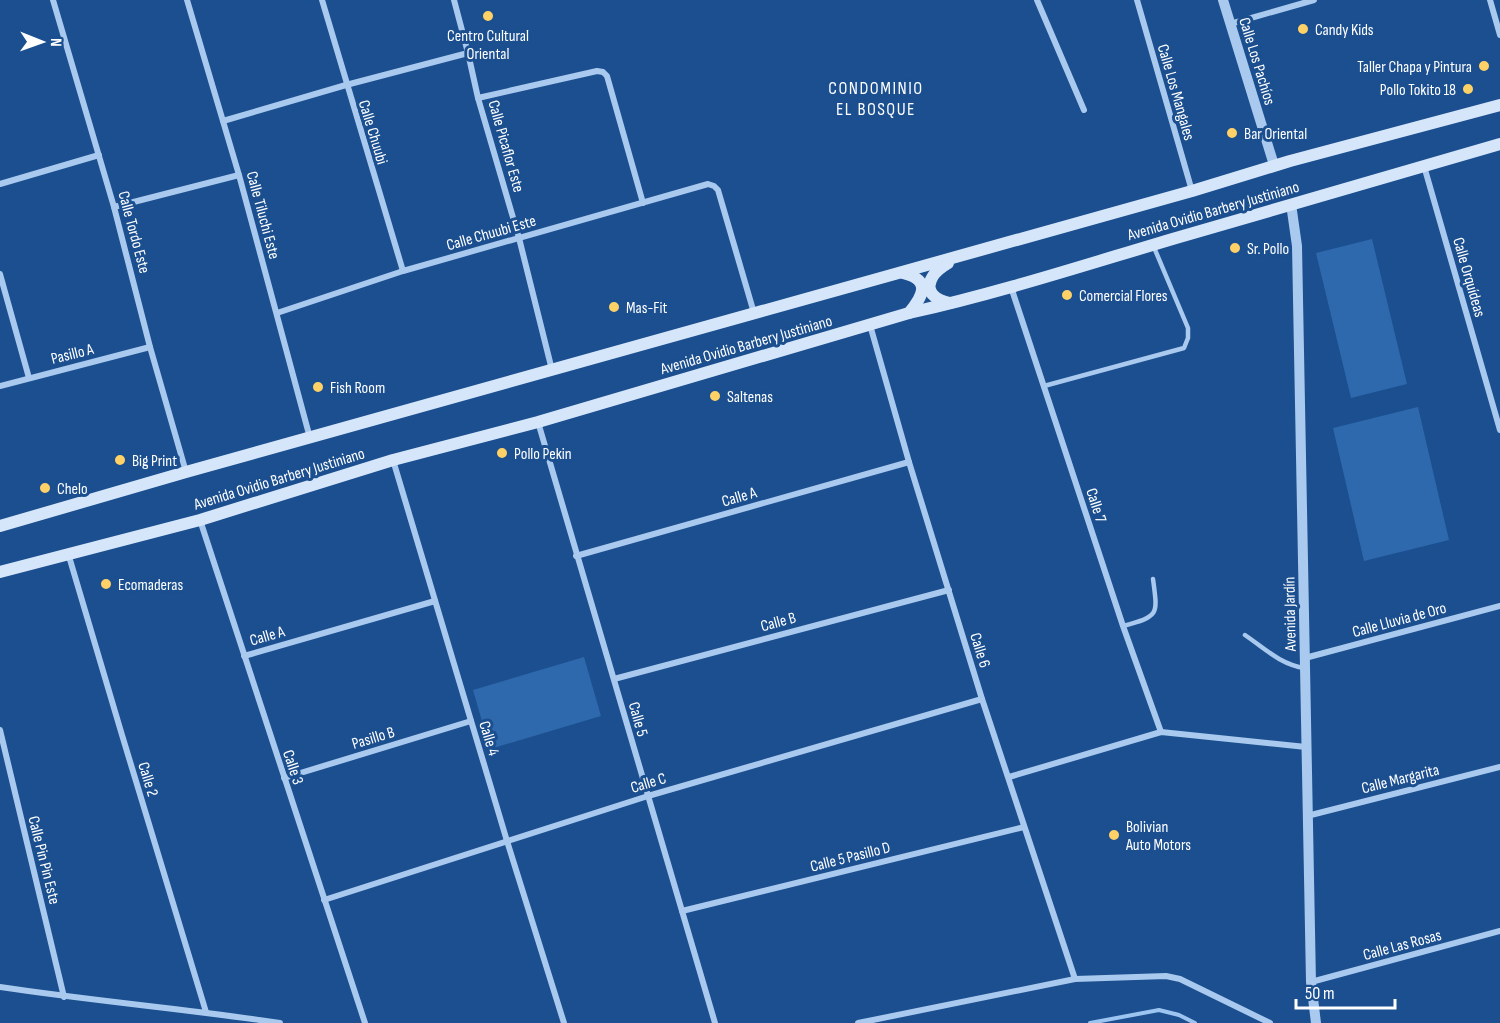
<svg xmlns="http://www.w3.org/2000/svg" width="1500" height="1023" font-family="'Sofia Sans Condensed',sans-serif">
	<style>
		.pitch { fill: #2e69ad }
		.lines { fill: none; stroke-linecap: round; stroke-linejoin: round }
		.stream { stroke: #9cc4f0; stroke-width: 4 }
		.service { stroke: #a9c9ee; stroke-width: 4.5 }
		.minor { stroke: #a9c9ee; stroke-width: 6 }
		.tertiary { stroke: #a9c9ee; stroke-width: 10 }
		.secondary { stroke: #d6e6fa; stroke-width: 12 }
		.poi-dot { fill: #ffd166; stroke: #1b4f8f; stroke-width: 2 }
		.labels { text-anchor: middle; stroke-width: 6; stroke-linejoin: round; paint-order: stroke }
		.poi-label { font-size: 16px; fill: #fff; stroke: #1b4f8f; text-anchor: start }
		.street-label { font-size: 16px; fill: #fff; stroke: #1b4f8f }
		.neighbourhood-label { font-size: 18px; letter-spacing: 1.5px; fill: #fff; stroke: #1b4f8f }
	</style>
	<rect width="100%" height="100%" fill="#1b4f8f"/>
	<!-- pitch -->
	<g class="pitch">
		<polygon points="1372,239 1407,384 1351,398 1316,253"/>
		<polygon points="1418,407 1449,540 1364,561 1333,428"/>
		<polygon points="584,657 601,716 490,749 473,690"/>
	</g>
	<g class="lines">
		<!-- stream -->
		<polyline class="stream" points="1090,1023 1159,1010 1179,1015 1195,1023"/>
		<!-- service -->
		<g class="service">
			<polyline points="1044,386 1184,348 1188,338 1188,328 1153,245"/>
			<path d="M1123,626C1159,616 1158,616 1153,579"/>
			<path d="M1245,635C1264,648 1281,665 1305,668"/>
		</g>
		<!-- minor -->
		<g class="minor">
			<polyline points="53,0 114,207 150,347 186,472"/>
			<polyline points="187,0 239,175 310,438"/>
			<polyline points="322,0 403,271"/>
			<polyline points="454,0 468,53 478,98 519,238 552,370"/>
			<polyline points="1037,0 1084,110"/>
			<polyline points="1137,0 1192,191"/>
			<polyline points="1490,0 1500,35"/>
			<polyline points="1230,24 1314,0"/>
			<polyline points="478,98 597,71 603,72 607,76 643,203"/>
			<polyline points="223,121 346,85 468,53"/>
			<polyline points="1424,166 1500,430"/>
			<polyline points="0,184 99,155"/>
			<polyline points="114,207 239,175"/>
			<polyline points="0,274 29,378"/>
			<polyline points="1011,287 1123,626 1161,732"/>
			<polyline points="277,313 403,271 708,184 714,186 718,190 754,313"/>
			<polyline points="870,325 909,462 982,699 1075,979"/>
			<polyline points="0,386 150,347"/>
			<polyline points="538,422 715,1023"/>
			<polyline points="393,460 507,841 564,1023"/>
			<polyline points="200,520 365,1023"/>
			<polyline points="68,553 122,735 206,1012"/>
			<polyline points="576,556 909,462"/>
			<polyline points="244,656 435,601"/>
			<polyline points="1305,658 1500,606"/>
			<polyline points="614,679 949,590"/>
			<polyline points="0,730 64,997"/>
			<polyline points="1009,777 1161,732 1306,747"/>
			<polyline points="284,778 471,721"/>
			<polyline points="1307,816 1500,767"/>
			<polyline points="324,900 648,796 982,699"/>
			<polyline points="682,911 1024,827"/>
			<polyline points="1311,982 1500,931"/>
			<path d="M0,987C93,1001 187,1009 280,1023"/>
			<polyline points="858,1023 1075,979 1166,976 1180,979 1270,1023"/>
		</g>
		<!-- tertiary -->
		<g class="tertiary">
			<polyline points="1223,0 1274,165"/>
			<polyline points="1291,204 1297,246 1311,982 1316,1023"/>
		</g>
		<!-- secondary -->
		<g class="secondary">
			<path d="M948,263C943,266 936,271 933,276C923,292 936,300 950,303"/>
			<path d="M903,273C931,280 924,295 909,313"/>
			<polyline points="0,526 186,472 1192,191 1290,161 1500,105"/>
			<path d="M0,572L200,520L393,460L538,422L909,313C999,293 1088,264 1176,238C1284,206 1392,176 1500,144"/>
		</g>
	</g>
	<!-- markers -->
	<g class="poi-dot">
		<circle cx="488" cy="16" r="6"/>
		<circle cx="1303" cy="29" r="6"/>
		<circle cx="1484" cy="66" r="6"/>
		<circle cx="1468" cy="89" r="6"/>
		<circle cx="1232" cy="133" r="6"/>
		<circle cx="1235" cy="248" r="6"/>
		<circle cx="1067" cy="295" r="6"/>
		<circle cx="614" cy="307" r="6"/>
		<circle cx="318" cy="387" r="6"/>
		<circle cx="715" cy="396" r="6"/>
		<circle cx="502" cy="453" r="6"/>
		<circle cx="120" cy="460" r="6"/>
		<circle cx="45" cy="488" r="6"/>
		<circle cx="106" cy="584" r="6"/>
		<circle cx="1114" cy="835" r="6"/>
	</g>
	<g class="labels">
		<!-- poi labels -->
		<g class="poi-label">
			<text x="1315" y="35">Candy Kids</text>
			<text x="488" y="41" text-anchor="middle">Centro Cultural<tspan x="488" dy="18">Oriental</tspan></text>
			<text x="1472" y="72" text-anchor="end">Taller Chapa y Pintura</text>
			<text x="1456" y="95" text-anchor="end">Pollo Tokito 18</text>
			<text x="1244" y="139">Bar Oriental</text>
			<text x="1247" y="254">Sr. Pollo</text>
			<text x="1079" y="301">Comercial Flores</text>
			<text x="626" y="313">Mas-Fit</text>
			<text x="330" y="393">Fish Room</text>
			<text x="727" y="402">Saltenas</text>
			<text x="514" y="459">Pollo Pekin</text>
			<text x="132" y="466">Big Print</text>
			<text x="57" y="494">Chelo</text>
			<text x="118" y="590">Ecomaderas</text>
			<text x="1126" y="832">Bolivian<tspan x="1126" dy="18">Auto Motors</tspan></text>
		</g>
		<!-- street labels -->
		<g class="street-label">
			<text transform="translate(1258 61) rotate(73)" y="6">Calle Los Pachíos</text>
			<text transform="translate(1177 92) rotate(74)" y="6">Calle Los Mangales</text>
			<text transform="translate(374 132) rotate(73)" y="6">Calle Chuubi</text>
			<text transform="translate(507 146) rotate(74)" y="6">Calle Picaflor Este</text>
			<text transform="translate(1213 210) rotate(-16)" y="6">Avenida Ovidio Barbery Justiniano</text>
			<text transform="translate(264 215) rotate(75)" y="6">Calle Tiluchi Este</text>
			<text transform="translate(135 232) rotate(75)" y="6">Calle Tordo Este</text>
			<text transform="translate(491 232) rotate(-16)" y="6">Calle Chuubi Este</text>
			<text transform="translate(1470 277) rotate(74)" y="6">Calle Orquídeas</text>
			<text transform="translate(746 344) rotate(-16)" y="6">Avenida Ovidio Barbery Justiniano</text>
			<text transform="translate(72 353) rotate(-14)" y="6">Pasillo A</text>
			<text transform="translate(279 478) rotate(-17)" y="6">Avenida Ovidio Barbery Justiniano</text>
			<text transform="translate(739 496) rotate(-16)" y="6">Calle A</text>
			<text transform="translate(1097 505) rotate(72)" y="6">Calle 7</text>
			<text transform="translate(1289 614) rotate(-91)" y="6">Avenida Jardín</text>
			<text transform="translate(1399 619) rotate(-15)" y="6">Calle Lluvia de Oro</text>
			<text transform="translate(778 621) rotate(-15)" y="6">Calle B</text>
			<text transform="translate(267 635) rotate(-16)" y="6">Calle A</text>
			<text transform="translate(981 650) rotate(73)" y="6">Calle 6</text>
			<text transform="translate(639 719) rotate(74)" y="6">Calle 5</text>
			<text transform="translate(373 737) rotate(-17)" y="6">Pasillo B</text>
			<text transform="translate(490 738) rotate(73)" y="6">Calle 4</text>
			<text transform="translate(294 767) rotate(72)" y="6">Calle 3</text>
			<text transform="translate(1400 778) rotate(-14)" y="6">Calle Margarita</text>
			<text transform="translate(149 779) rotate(73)" y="6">Calle 2</text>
			<text transform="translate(648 782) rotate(-17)" y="6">Calle C</text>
			<text transform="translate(850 856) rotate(-14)" y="6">Calle 5 Pasillo D</text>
			<text transform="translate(45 860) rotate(76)" y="6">Calle Pin Pin Este</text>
			<text transform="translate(1402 944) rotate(-15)" y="6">Calle Las Rosas</text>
		</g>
		<!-- neighbourhood labels -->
		<g class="neighbourhood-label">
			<text x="876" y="94">CONDOMINIO<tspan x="876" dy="21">EL BOSQUE</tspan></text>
		</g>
	</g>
	<!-- north arrow -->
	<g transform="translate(42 42) rotate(91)" stroke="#1b4f8f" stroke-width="4.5" paint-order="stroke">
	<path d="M0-4.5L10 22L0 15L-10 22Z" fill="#ffffff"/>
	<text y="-9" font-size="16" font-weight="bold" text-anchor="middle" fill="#ffffff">N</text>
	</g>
	<!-- scale -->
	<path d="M1296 999v9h99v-9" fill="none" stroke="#ffffff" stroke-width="3"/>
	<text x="1305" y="999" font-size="18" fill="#ffffff" stroke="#1b4f8f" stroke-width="4.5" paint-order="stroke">50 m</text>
</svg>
